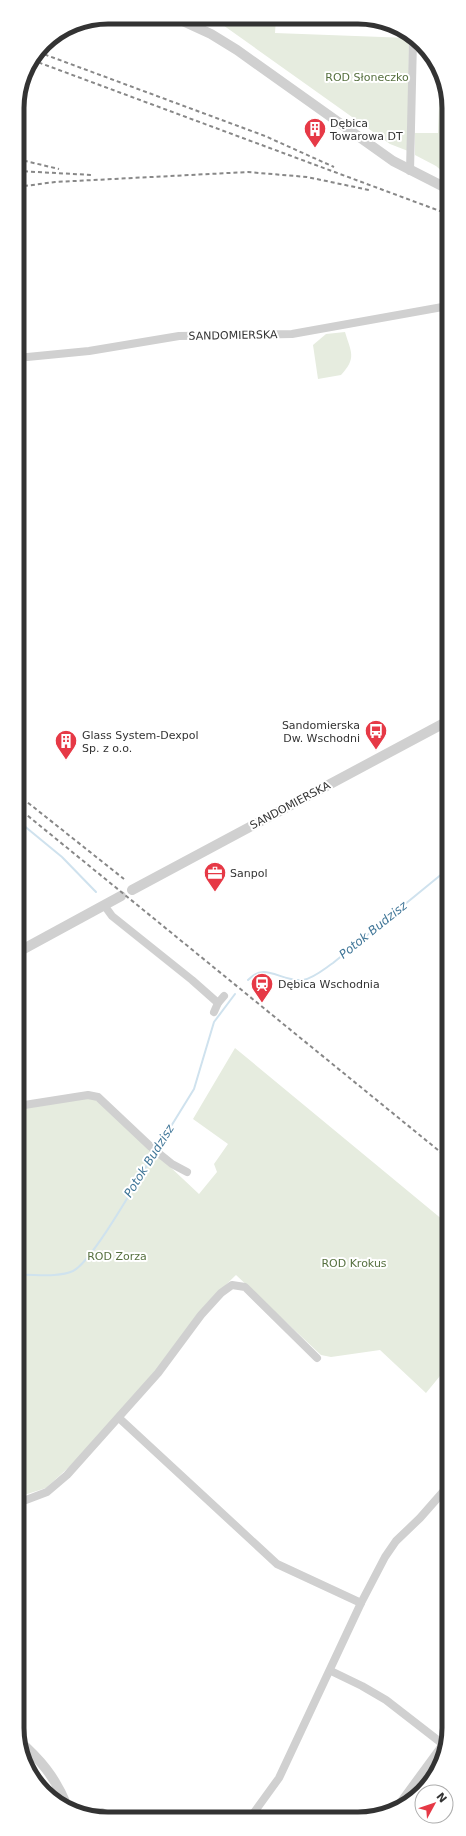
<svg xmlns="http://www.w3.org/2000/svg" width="466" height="1836" font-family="'DejaVu Sans',sans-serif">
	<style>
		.green { fill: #e6ecdf }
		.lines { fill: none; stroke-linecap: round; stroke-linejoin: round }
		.stream { stroke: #cfe2ee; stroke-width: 2 }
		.minor { stroke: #d0d0d0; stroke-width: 8 }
		.tertiary { stroke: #d0d0d0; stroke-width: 10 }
		.rail { stroke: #888; stroke-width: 2; stroke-dasharray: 4 3; stroke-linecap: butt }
		.labels { text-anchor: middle; stroke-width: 4; stroke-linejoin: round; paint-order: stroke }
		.park-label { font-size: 11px; fill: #56703f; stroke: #fff }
		.poi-label { font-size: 11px; fill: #333; stroke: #fff; text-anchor: start }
		.street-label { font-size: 11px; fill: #333; stroke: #fff }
		.water-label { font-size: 12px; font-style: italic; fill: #3f7597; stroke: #fff }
		.rim { fill: none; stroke: #333; stroke-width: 5 }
	</style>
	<rect width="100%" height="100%" fill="#fff"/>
	<!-- green -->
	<g class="green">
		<polygon points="213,18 276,18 275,33 409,38 408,151 390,144"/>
		<polygon points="440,77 448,96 448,176 436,166 415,155 415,133 438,133"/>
		<path d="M345,332C351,352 357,358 341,375L318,379L313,345L326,334Z"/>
		<polygon points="235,1048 449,1225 449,1365 426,1393 380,1350 331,1357 321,1355 236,1275 207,1303 156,1370 80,1457 46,1488 18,1497 18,1108 87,1097 100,1101 199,1194 217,1172 214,1164 228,1144 193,1119"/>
	</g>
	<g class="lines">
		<!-- stream -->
		<g class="stream">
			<polyline points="17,820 62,857 96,892"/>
			<path d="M248,980C265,961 280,982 303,980C314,978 324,969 333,963L448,869"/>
			<polyline points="157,1149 194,1089 214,1022 235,994"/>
			<path d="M18,1275C34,1274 57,1278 73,1271C93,1261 140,1176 155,1152"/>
		</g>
		<!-- minor -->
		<g class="minor">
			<polyline points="410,171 413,40"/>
			<polyline points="17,358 89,351 179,336 292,334 448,306"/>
			<polyline points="104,905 112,916 192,980 218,1003 224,996"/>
			<polyline points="214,1012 218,1003"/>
			<polyline points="18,1106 88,1095 98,1097 151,1147 172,1164 187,1172"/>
			<polyline points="119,1418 277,1564 361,1603"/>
			<polyline points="18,1503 47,1492 67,1475 158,1373 201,1315 221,1293 232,1285 245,1287 317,1358"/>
			<polyline points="331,1671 362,1686 386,1700 444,1745"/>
			<polyline points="394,1811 446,1740"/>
			<polyline points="82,1813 102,1812 109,1817"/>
			<polyline points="250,1818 279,1778 361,1603 385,1557 396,1541 420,1518 449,1485"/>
		</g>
		<!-- tertiary -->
		<g class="tertiary">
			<polyline points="174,17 211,34 237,50 393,161 448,189"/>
			<polyline points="132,890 448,721"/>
			<polyline points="18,952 121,896"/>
			<path d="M18,1740C40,1759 55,1777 66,1804"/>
		</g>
		<!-- rail -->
		<g class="rail">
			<polyline points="38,52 265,136 334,167"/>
			<polyline points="32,60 448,214"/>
			<polyline points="17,159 59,169"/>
			<polyline points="17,171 93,175"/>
			<polyline points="17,187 55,182 248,172 307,177 369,190"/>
			<polyline points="17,794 124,879"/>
			<polyline points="17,807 449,1159"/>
		</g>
	</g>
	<!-- icons -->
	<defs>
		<g id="building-pin" transform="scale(1.15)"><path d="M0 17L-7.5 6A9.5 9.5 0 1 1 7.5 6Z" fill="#e63946" stroke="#fff"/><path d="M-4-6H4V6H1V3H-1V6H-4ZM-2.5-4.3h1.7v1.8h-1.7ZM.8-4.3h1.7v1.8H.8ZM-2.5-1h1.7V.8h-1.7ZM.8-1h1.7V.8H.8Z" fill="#fff"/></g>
		<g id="bus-pin" transform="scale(1.15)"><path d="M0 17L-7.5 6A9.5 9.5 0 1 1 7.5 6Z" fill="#e63946" stroke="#fff"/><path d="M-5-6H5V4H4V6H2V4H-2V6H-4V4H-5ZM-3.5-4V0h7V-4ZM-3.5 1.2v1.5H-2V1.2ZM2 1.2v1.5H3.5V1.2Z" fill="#fff"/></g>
		<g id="office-pin" transform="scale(1.15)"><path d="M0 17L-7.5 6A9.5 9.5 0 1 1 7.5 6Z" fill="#e63946" stroke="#fff"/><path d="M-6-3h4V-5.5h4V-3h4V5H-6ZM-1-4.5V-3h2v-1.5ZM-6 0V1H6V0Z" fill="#fff"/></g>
		<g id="station-pin" transform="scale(1.15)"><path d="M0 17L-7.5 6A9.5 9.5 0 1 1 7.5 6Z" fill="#e63946" stroke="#fff"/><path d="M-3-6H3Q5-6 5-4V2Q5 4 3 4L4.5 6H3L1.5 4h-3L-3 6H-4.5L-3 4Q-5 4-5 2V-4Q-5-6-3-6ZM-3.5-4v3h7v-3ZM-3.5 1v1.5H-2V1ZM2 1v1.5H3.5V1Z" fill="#fff"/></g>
	</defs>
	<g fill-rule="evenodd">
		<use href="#building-pin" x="315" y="129"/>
		<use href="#bus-pin" x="376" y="731"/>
		<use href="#building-pin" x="66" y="741"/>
		<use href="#office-pin" x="215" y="873"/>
		<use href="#station-pin" x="262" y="984"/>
	</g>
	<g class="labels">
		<!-- park labels -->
		<g class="park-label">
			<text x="367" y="81">ROD Słoneczko</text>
			<text x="117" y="1260">ROD Zorza</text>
			<text x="354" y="1267">ROD Krokus</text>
		</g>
		<!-- poi labels -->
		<g class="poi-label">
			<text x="330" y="127">Dębica<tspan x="330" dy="13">Towarowa DT</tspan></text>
			<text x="360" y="729" text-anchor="end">Sandomierska<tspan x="360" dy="13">Dw. Wschodni</tspan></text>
			<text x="82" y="739">Glass System-Dexpol<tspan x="82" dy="13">Sp. z o.o.</tspan></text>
			<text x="230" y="877">Sanpol</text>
			<text x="278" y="988">Dębica Wschodnia</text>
		</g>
		<!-- street labels -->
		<g class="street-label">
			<text transform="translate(233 335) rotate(-1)" y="4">SANDOMIERSKA</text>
			<text transform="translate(290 805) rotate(-28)" y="4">SANDOMIERSKA</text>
		</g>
		<!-- water labels -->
		<g class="water-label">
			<text transform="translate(373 930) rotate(-39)" y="4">Potok Budzisz</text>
			<text transform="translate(149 1161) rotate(-58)" y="4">Potok Budzisz</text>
		</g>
	</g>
	<!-- crop -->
	<path d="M0 0H466V1836H0ZM108 24H358A84 84 0 0 1 442 108V1728A84 84 0 0 1 358 1812H108A84 84 0 0 1 24 1728V108A84 84 0 0 1 108 24Z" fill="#fff" fill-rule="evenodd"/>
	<path class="rim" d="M108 24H358A84 84 0 0 1 442 108V1728A84 84 0 0 1 358 1812H108A84 84 0 0 1 24 1728V108A84 84 0 0 1 108 24Z"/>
	<!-- north arrow -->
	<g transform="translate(434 1804) rotate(50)"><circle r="19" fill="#ffffff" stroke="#adadad"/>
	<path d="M0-3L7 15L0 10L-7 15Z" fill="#e63946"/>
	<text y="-6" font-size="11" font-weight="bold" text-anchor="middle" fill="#333333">N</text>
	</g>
</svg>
